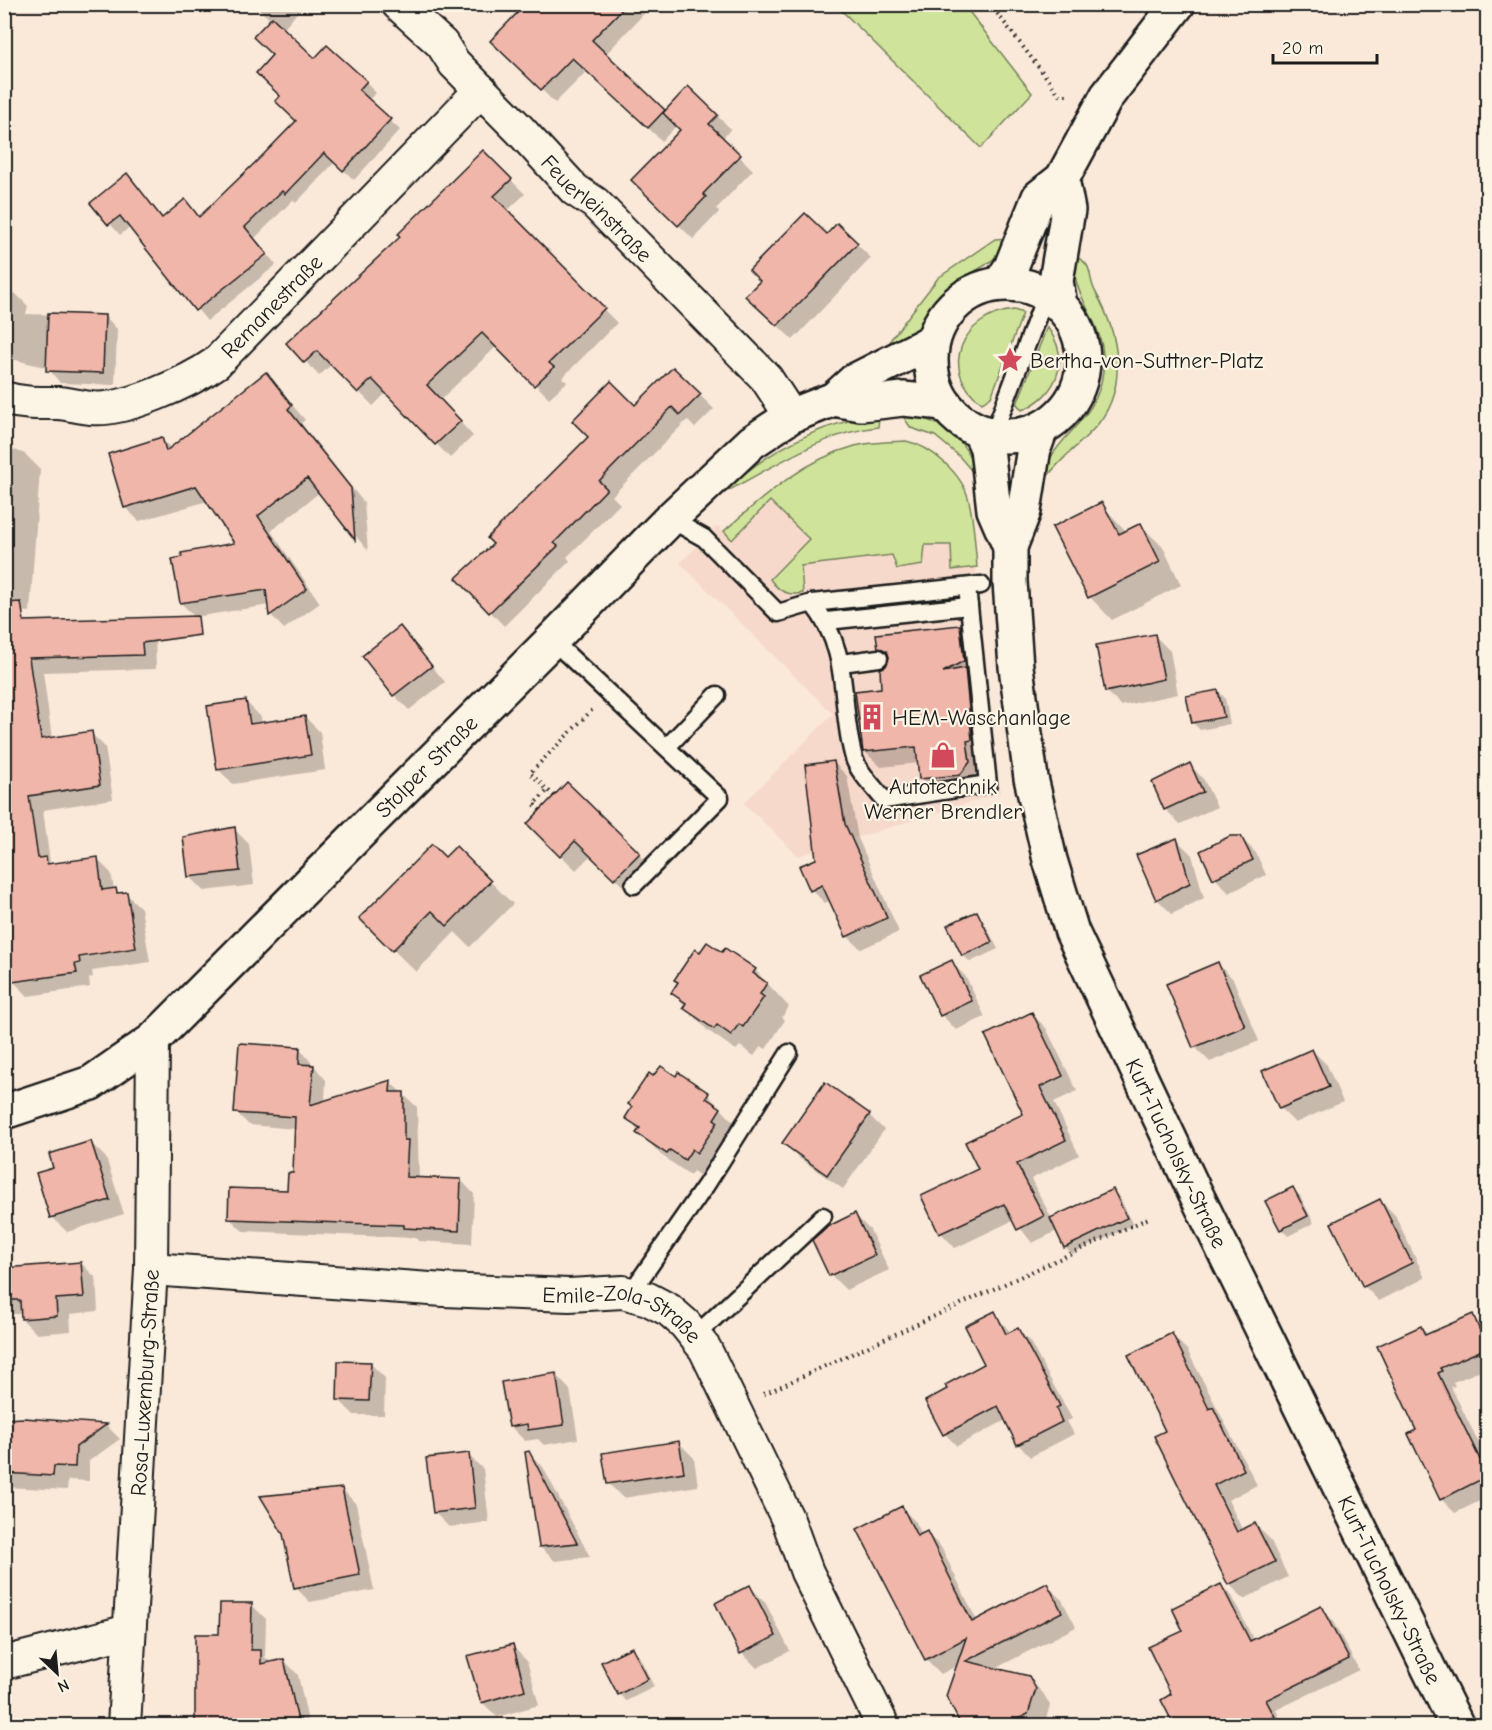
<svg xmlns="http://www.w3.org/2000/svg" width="1492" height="1730" font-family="'Comic Neue',sans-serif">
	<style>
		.built { fill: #f7d9cb }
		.green { fill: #cfe49a; stroke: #76805b; stroke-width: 1.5 }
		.shadow { fill: #0003 }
		.building { fill: #f0b6a9; stroke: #1c1c1c; stroke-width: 1.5 }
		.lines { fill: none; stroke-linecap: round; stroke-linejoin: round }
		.lane-casing { stroke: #1c1c1c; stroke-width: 21 }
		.street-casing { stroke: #1c1c1c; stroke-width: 36 }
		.secondary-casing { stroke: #1c1c1c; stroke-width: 38 }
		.path { stroke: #1c1c1c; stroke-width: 4; stroke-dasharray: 1.5 4.5; stroke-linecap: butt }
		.lane { stroke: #fcf5e5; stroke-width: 16 }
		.street { stroke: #fcf5e5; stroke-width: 32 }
		.secondary { stroke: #fcf5e5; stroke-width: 33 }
		.labels { text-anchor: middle; stroke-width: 4.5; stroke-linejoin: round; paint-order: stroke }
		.street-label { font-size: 22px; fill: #1c1c1c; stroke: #fcf5e5 }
		.poi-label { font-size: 22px; fill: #1c1c1c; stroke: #fcf5e5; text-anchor: start }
	</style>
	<rect width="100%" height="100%" fill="#fae8d9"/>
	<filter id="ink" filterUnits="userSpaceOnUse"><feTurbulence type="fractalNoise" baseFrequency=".0167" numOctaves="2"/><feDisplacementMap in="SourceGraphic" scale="12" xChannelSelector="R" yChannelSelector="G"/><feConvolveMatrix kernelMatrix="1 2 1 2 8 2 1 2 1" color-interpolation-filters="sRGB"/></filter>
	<g filter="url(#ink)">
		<!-- built -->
		<polygon class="built" points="906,441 920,445 936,456 954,474 969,499 978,587 980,658 1000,793 798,856 744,803 833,714 680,563 717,526 724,531 771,491 805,468 857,445"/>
		<!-- green -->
		<g class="green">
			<polygon points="836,5 964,5 1032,93 981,148"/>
			<path d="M1009,238C994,269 972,268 949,288C936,299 929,314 918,328C911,338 899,343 888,350L891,339L938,278L995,239Z"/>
			<path d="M1074,256C1096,265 1086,276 1096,293C1118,332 1129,385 1098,424C1082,443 1062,457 1047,477H1042C1056,432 1098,422 1103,371C1108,321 1070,301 1074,256Z"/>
			<path d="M1014,310L1023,313L991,397L982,403C937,370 962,315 1014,310Z"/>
			<path d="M1047,327C1072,359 1057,396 1022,410L1017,404Z"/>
			<path d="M902,415C939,418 968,437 976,476L959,456L935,436L911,428Z"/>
			<path d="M867,417L879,418L878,427C819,433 770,470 718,496C761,456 809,427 867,417Z"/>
			<path d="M906,441C931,446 963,474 969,501C974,522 975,545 977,567L952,570L951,545H925L923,565L897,569L892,555L801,566L803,593C788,596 779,592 770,579L809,539L770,501L732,540L724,531C763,497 803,460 855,446C871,442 889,442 906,441Z"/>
		</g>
		<!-- shadow -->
		<g class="shadow">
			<polygon points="253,4 304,4 283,30 315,60 366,82 376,93 368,100 400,130 354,180 335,162 296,203 293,200 255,238 276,265 207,321 130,227 120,235 92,203 127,175 164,219 185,201 200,218 297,121 282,96 274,56 271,20"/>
			<polygon points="521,4 653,4 605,55 665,113 688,88 731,129 722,139 753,170 716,209 719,212 693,239 633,180 682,130 677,125 662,141 587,71 555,103 493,41 525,8"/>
			<polygon points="483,152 525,194 507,211 617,323 562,378 567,382 549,398 497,346 440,400 473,436 450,458 387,392 373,406 332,364 319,376 289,343 402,237"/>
			<polygon points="837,225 871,258 793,340 747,296 827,236"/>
			<polygon points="4,291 16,294 28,306 26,314 105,316 117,329 115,385 60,383 48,368 4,357"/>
			<polygon points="673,369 714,409 695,428 687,420 612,496 620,504 567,557 570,561 504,626 458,578"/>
			<polygon points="266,374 305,420 301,423 364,503 368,551 320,492 271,531 320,603 284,629 271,615 269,605 195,617 181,603 237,544 208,501 139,521 125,507 161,439 171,448"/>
			<polygon points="4,446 25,454 40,469 30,612 4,610"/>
			<polygon points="1101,504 1126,531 1140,525 1163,547 1181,585 1112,620 1090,597 1054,527"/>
			<polygon points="960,626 975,642 985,778 936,794 920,779 919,763 881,767 865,752 891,658 879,647"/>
			<polygon points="400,628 445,682 409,710 394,695"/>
			<polygon points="155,635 156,669 43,672 52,739 91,733 105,747 113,799 43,810 50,863 97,859 111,873 114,889 121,894 126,894 141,908 150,962 92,971 93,977 89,978 90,987 28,996 14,982 4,640"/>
			<polygon points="1155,636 1170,651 1178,694 1121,706 1106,691"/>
			<polygon points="1218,691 1225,698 1230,724 1200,730 1193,723"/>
			<polygon points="246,702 261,717 262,724 305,717 320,732 325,770 233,784 218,769"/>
			<polygon points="834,763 847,776 858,838 899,932 861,949 847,936 831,900 825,903 812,890"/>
			<polygon points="1190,765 1204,780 1217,807 1180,824 1165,809"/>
			<polygon points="567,784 653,868 629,892 591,855 576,870 529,824"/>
			<polygon points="234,829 249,844 254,885 204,891 189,876"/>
			<polygon points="1241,838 1256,853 1266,875 1229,893 1215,878"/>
			<polygon points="1177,840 1192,855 1204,898 1172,914 1157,899"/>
			<polygon points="456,848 513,904 470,947 455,932 416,972 361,918 445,859"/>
			<polygon points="976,913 983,920 998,949 970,962 963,955"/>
			<polygon points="700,954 723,954 755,970 789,1007 782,1017 785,1020 766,1049 761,1046 754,1056 740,1046 736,1050 707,1030 673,993"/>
			<polygon points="951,962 966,977 985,1017 956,1030 942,1015"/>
			<polygon points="1218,964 1233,979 1259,1041 1210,1062 1195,1047"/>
			<polygon points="1032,1014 1046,1028 1077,1091 1054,1102 1079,1155 1031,1179 1052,1219 1113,1191 1120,1198 1133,1225 1072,1254 1065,1247 1057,1231 1032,1243 1014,1220 955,1248 941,1233 923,1197 980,1170 1025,1114"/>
			<polygon points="300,1049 326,1080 325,1102 390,1082 417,1107 419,1179 461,1180 474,1194 472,1244 419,1241 415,1238 243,1231 229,1218 289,1192 294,1175 296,1129 249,1125 236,1112"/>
			<polygon points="1312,1050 1327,1065 1343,1102 1295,1123 1280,1108"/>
			<polygon points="679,1075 708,1095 743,1132 708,1181 693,1171 690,1175 661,1155 626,1118 654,1078 676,1078"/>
			<polygon points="826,1084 869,1115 884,1130 843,1189 799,1158 784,1143"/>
			<polygon points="91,1143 106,1158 124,1214 67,1232 52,1217"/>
			<polygon points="1293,1189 1300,1196 1314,1223 1288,1236 1281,1229"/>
			<polygon points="1380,1200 1395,1215 1425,1278 1379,1301 1364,1286"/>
			<polygon points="855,1215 870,1230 889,1270 846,1290 831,1275 814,1241"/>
			<polygon points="81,1263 96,1278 98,1311 70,1314 71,1331 37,1334 22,1319 22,1314 4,1314 4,1269"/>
			<polygon points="994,1313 1011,1333 1018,1329 1030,1342 1072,1419 1067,1421 1074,1434 1030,1457 1018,1444 1006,1420 957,1446 945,1434 986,1364"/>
			<polygon points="1472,1316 1488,1332 1488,1368 1453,1382 1455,1386 1451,1387 1488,1461 1488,1497 1455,1513 1441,1499 1418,1431 1421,1328 1428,1336"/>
			<polygon points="1172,1335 1187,1350 1257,1485 1228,1500 1243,1531 1255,1525 1270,1539 1288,1577 1244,1599 1229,1584 1167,1431"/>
			<polygon points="370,1363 385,1378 384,1415 354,1415 339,1400"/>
			<polygon points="556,1375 570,1390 578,1439 544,1445 538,1439 525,1441 510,1426"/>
			<polygon points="4,1421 107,1426 120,1439 89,1461 89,1481 68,1480 67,1490 4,1487"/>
			<polygon points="679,1443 694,1458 698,1486 623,1498 608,1483"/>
			<polygon points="528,1452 543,1467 590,1557 555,1561 540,1547"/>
			<polygon points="468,1455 483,1469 489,1522 449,1527 434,1512"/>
			<polygon points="342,1489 356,1504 374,1590 310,1602 295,1587"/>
			<polygon points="901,1508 916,1522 922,1535 926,1533 941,1547 977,1621 1047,1585 1062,1600 1076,1627 994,1669 1028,1678 1043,1693 1050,1705 1044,1726 963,1726 948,1696 958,1665 941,1674 927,1660 859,1530"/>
			<polygon points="1221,1585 1232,1596 1254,1641 1321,1608 1331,1618 1359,1670 1276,1710 1283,1726 1175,1726 1163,1701 1173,1695 1185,1631"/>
			<polygon points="750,1587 765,1602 790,1651 757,1668 742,1653 717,1604"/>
			<polygon points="252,1605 266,1619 265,1657 272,1663 284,1660 298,1675 309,1726 196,1726 197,1635 221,1636"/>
			<polygon points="512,1646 527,1661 539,1705 497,1717 482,1702"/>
			<polygon points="632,1649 639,1656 654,1687 626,1701 619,1694"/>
		</g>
		<!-- building -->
		<g class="building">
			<polygon points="526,4 627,4 592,40 665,110 648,128 572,58 541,90 490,41"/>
			<polygon points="272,17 315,58 327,45 367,81 359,90 391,119 343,171 324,153 285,194 282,191 245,227 267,254 195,311 120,216 108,225 90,203 127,173 162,218 185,199 199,217 264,154 296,121 275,101 280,96 256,73 272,55 253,37"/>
			<polygon points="688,86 718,115 709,124 741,155 703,194 706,197 678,226 631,180 680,130 663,113"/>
			<polygon points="483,150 512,179 494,196 605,308 549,363 554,367 534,386 482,333 427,385 461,421 435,445 372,379 358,393 317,351 304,363 286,343 400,237 398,234"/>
			<polygon points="805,213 827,234 837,223 858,243 777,326 745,296 760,281 749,270"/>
			<polygon points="48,313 105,315 103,373 46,371"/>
			<polygon points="673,367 701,394 680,415 672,407 599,481 607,489 554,543 558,546 489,613 456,578 493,544 487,538 588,437 572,421 611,381 635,405"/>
			<polygon points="266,372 292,405 288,409 351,488 355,540 307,478 258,516 307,589 269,616 266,590 180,603 172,559 182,557 181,553 234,543 196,486 124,508 108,454 162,437 166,451"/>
			<polygon points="1102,502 1119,534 1141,523 1160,562 1088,598 1052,527"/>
			<polygon points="21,602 24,621 198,616 200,635 142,643 143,655 29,658 41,739 92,731 100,785 29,796 38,858 46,857 47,864 98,857 102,890 116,888 117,893 127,892 136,948 79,957 80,963 75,964 77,973 12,982 4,925 4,603"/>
			<polygon points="960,625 964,661 943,672 965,668 972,740 967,741 970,762 960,775 919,779 916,747 863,752 855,691 881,688 880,669 886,666 889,657 887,651 878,648 876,634"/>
			<polygon points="400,626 432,666 393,696 362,656"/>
			<polygon points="1155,634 1164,679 1105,692 1096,645"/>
			<polygon points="1218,690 1224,717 1192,723 1186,696"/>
			<polygon points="246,700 250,724 305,716 311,755 217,770 207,706"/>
			<polygon points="834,761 845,824 887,918 846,937 822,885 810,891 799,866 816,859 805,765"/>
			<polygon points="1190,763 1203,792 1164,810 1152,782"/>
			<polygon points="567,782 640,853 614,879 575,841 560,857 527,824"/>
			<polygon points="235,827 240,871 188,877 183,837"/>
			<polygon points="1230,836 1241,836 1253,860 1213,879 1200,851"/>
			<polygon points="1177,838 1190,883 1156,900 1136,855"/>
			<polygon points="432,844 445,857 456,846 491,881 447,926 432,911 392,951 359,918"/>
			<polygon points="977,911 992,942 962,956 947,925"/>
			<polygon points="707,942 722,952 725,948 756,969 753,973 767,983 760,994 764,997 743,1027 739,1024 731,1035 717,1025 714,1029 683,1008 686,1003 671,993 678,982 674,980 695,949 700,952"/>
			<polygon points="952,960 972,1001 940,1016 920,975"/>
			<polygon points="1218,962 1245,1026 1193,1048 1166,984"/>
			<polygon points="1032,1012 1063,1076 1040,1087 1066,1140 1017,1164 1044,1216 1017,1230 1004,1204 939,1234 921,1196 978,1169 965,1142 1023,1114 985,1035"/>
			<polygon points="239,1043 300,1047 299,1064 314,1065 310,1105 391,1080 390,1092 404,1092 404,1140 408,1140 406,1177 461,1179 459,1231 404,1228 404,1225 228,1219 229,1188 287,1190 288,1173 293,1173 295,1117 234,1113"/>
			<polygon points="1312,1049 1329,1087 1279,1109 1262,1071"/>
			<polygon points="661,1066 676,1076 678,1072 709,1093 706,1098 721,1108 714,1119 718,1122 697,1153 692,1149 685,1160 670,1150 667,1154 636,1133 640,1128 625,1118 632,1107 628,1104 649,1073 653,1076"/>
			<polygon points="825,1082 870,1114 827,1175 782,1143"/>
			<polygon points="91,1141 110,1200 50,1218 36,1173 53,1168 49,1154"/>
			<polygon points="1293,1187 1308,1216 1280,1230 1265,1201"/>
			<polygon points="1113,1189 1127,1218 1064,1248 1050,1218"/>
			<polygon points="1380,1199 1412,1263 1363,1287 1331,1223"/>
			<polygon points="855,1213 875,1255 829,1276 812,1240 827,1227"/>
			<polygon points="81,1262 84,1297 56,1299 57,1316 21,1319 20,1300 4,1300 4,1268"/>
			<polygon points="995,1311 1006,1334 1018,1328 1060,1406 1056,1408 1062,1422 1017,1445 998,1406 943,1435 925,1401 947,1389 945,1385 984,1364 965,1326"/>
			<polygon points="1473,1314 1487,1348 1440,1368 1442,1371 1438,1373 1488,1476 1440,1500 1408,1434 1416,1430 1377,1346 1421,1326 1425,1335"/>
			<polygon points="1172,1333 1209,1409 1213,1407 1244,1470 1214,1485 1237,1532 1255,1523 1275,1562 1228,1585 1154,1436 1165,1431 1128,1355"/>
			<polygon points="338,1361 371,1362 369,1401 337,1400"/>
			<polygon points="556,1373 564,1425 528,1430 527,1424 509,1427 501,1382"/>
			<polygon points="24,1418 107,1424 76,1447 75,1467 54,1466 53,1476 4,1473 4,1419"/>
			<polygon points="679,1441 684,1472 607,1484 602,1453"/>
			<polygon points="529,1451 577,1543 539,1547 525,1452"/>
			<polygon points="469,1453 475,1508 433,1513 426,1458"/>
			<polygon points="342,1488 360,1575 294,1588 283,1534 260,1496"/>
			<polygon points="902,1506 917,1536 927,1531 972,1622 1047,1583 1062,1612 966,1661 1029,1676 1036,1689 1028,1714 1006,1725 961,1725 946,1696 966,1638 925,1660 857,1529"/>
			<polygon points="1221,1584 1250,1641 1321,1606 1349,1659 1266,1700 1275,1717 1258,1725 1174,1725 1161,1700 1171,1694 1148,1647 1183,1631 1172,1608"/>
			<polygon points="750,1585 776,1636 740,1654 715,1603"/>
			<polygon points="220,1603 252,1603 251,1650 261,1650 261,1664 284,1659 299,1725 195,1725 195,1634 219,1634"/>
			<polygon points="513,1644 525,1690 481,1703 467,1656"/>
			<polygon points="632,1647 648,1679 618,1695 601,1662"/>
		</g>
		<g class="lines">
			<!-- lane casing -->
			<g class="lane-casing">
				<g id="lane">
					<polyline points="993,435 1046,294"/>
					<polyline points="670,519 704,538 778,613 812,603 981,585"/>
					<path d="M812,603C853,654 838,702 854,758C858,772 875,788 884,800L988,784L967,587"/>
					<polyline points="827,621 969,606"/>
					<polyline points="552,640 720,798 634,885"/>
					<polyline points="841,663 879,658"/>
					<polyline points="667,747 717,695"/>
					<polyline points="630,1294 706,1185 789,1053"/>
					<polyline points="695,1336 823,1216"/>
				</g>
			</g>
			<!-- street casing -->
			<g class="street-casing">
				<g id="street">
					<path id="s1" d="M398,4L442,44L454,63L520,130L575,190L595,203L766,378L791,416"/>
					<path id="s2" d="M4,398C23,404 39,403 59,403C70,404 80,407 91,408C124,412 189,382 216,363L481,90"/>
					<path id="s3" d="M151,1269L444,1290L569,1295L623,1292L648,1299L669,1310L685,1324L705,1349L788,1520L807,1572L883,1726"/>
					<polyline points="4,1663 129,1631"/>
					<path id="s4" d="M124,1726L151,1269L153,1040"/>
				</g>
			</g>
			<!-- secondary casing -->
			<g class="secondary-casing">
				<g id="secondary">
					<polyline points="1000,284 1011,267 1039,197 1062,179 1107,96 1178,4"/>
					<circle cx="1007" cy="360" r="76"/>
					<polyline points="1060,305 1056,281 1068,210 1062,179"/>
					<polyline points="834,399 861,404 903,399 944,403"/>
					<path id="s5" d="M1041,429L1034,448L1024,511L1010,547V582L1016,667L1031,778L1050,860L1072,932L1194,1190L1457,1726"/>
					<polyline points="980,432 987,448 994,510 1010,547"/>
					<path id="s6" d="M4,1112L91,1083L153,1040L552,640L670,519L752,442L791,416L834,399L854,381L933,341"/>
				</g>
			</g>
			<!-- path -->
			<g class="path">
				<polyline points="990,4 1060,95 1068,95"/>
				<polyline points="554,796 530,773 592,710"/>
				<polyline points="540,810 534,804 548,790"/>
				<polyline points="764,1394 1151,1217"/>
			</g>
			<!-- lane -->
			<use href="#lane" class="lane"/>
			<!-- street -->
			<use href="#street" class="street"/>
			<!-- secondary -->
			<use href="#secondary" class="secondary"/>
		</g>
	</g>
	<!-- icons -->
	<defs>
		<g id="sight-bare" transform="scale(2.07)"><path d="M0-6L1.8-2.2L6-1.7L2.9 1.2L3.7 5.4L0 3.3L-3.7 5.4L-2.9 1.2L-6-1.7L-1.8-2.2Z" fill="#d1495b" stroke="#fcf5e5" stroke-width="2.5" paint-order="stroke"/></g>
		<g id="building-bare" transform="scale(2.07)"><path d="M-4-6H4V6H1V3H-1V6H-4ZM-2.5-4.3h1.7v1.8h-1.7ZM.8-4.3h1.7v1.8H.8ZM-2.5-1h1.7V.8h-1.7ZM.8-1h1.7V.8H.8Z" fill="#d1495b" stroke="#fcf5e5" stroke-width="2.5" paint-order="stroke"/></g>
		<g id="shop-bare" transform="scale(2.07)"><path d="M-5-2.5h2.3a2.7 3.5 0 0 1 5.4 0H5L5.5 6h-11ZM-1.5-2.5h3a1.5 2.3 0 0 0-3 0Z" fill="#d1495b" stroke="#fcf5e5" stroke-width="2.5" paint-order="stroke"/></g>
	</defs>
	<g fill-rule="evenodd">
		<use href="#sight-bare" x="1010" y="360"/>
		<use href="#building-bare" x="872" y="717"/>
		<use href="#shop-bare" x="943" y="755"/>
	</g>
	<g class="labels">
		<!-- street labels -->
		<g class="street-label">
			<text dy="8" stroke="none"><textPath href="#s1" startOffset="286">Feuerleinstraße</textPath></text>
			<text dy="8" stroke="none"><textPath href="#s2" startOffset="302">Remanestraße</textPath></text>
			<text dy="8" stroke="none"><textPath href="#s6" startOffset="554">Stolper Straße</textPath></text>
			<text dy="8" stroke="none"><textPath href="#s5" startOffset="759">Kurt-Tucholsky-Straße</textPath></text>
			<text dy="8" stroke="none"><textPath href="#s3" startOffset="478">Emile-Zola-Straße</textPath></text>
			<text dy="8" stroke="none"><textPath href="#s4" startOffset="344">Rosa-Luxemburg-Straße</textPath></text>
			<text dy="8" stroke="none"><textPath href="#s5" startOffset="1245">Kurt-Tucholsky-Straße</textPath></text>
		</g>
		<!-- poi labels -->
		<g class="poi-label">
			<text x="1030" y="368">Bertha-von-Suttner-Platz</text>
			<text x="892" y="725">HEM-Waschanlage</text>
			<text x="943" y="794" text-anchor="middle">Autotechnik<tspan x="943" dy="25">Werner Brendler</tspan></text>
		</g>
	</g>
	<!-- margin -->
	<rect width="1492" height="1730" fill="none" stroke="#fcf5e5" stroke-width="24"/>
	<rect x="12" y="12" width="1468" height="1706" fill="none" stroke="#1c1c1c" stroke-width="2" filter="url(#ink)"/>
	<!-- north arrow -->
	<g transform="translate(57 1673) rotate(154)" stroke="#fcf5e5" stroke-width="4.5" paint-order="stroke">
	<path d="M0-4.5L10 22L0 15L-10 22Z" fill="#1c1c1c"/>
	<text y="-9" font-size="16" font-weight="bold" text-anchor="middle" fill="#1c1c1c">N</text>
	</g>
	<!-- scale -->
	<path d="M1273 54v9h104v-9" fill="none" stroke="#1c1c1c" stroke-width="3"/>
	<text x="1282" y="54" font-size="18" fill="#1c1c1c" stroke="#fcf5e5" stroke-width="4.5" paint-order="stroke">20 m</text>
</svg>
